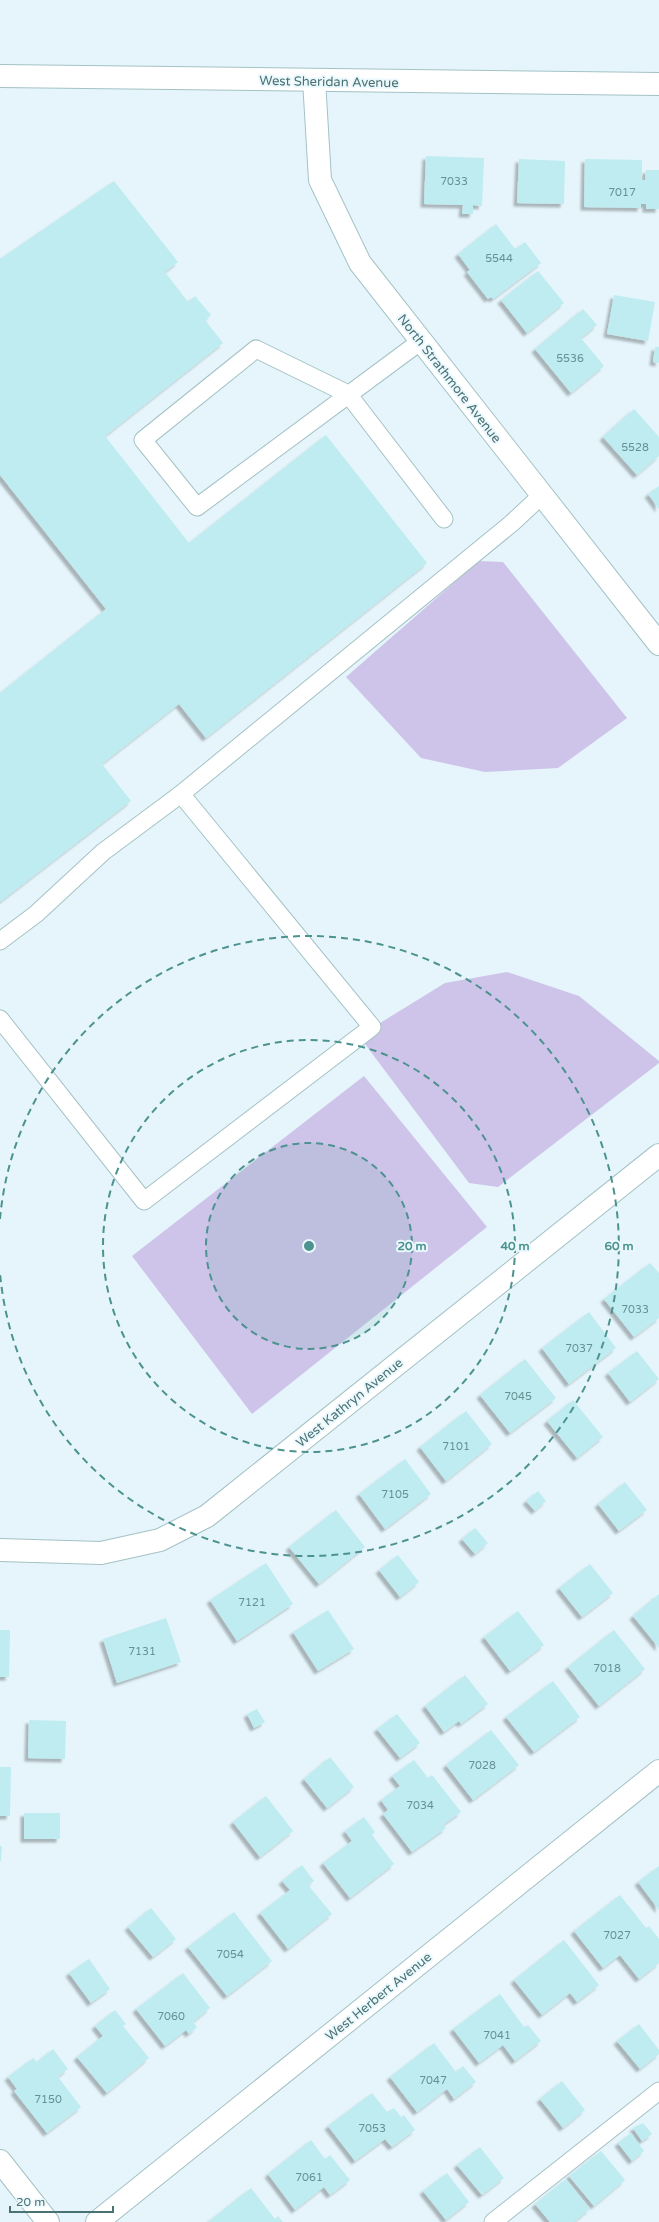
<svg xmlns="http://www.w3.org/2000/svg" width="659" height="2222" font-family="'Varela Round',sans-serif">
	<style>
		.green { fill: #cec4e9 }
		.building { fill: #beecf0; filter: url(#shadow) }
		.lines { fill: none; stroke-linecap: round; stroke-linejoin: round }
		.lane-casing { stroke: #a4c2c5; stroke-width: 19 }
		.street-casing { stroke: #a4c2c5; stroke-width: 24 }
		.lane { stroke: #fff; stroke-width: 17 }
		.street { stroke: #fff; stroke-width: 22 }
		.ring { fill: none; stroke: #4c9390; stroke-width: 2; stroke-dasharray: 7 5 }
		.labels { text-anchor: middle; stroke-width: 4; stroke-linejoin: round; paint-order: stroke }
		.number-label { font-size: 11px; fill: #689092 }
		.street-label { font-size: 13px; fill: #4b7273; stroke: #ebf9fe }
		.centre { fill: #4c9390; stroke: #ebf9fe; stroke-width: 2 }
		.ring-label { font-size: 12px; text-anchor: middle; font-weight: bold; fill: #4c9390; stroke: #ebf9fe; stroke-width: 4; stroke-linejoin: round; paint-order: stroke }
	</style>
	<defs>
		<filter id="shadow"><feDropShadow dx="-3.5" dy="3.5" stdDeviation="1" flood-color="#0004"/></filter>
	</defs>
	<rect width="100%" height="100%" fill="#e5f5fb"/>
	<!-- green -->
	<g class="green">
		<polygon points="479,561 503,562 627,718 558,768 485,772 421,758 346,677"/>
		<polygon points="507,972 579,996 659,1061 659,1063 498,1187 469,1183 359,1036 445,983"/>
		<polygon points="364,1076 487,1227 252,1414 132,1256"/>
	</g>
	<!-- building -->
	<g class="building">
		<polygon points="426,156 484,158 482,206 473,205 473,214 462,214 463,205 424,204"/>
		<polygon points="519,159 565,161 564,204 517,203"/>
		<polygon points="585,159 642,160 642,180 645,180 646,170 659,170 659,209 646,209 646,204 641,204 641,208 584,207"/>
		<polygon points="114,181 178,262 165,272 188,302 195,296 211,315 205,320 223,343 105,436 189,543 326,435 427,563 206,738 179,704 102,764 131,801 0,902 0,693 106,609 0,475 0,259"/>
		<polygon points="496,224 515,249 525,242 541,263 493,299 491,297 488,299 467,272 470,270 458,254"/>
		<polygon points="538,271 564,303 527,333 501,300"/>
		<polygon points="614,295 655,302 648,341 607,334"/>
		<polygon points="583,309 597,325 581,338 604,366 571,393 535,349"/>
		<polygon points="655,347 659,347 659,363 653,362"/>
		<polygon points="634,409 659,437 659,456 637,475 603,437"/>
		<polygon points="659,486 659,509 648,494"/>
		<polygon points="650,1263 659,1273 659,1318 634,1337 604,1299"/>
		<polygon points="589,1312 616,1348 569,1384 542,1348"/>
		<polygon points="637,1351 659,1379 630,1402 608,1373"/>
		<polygon points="525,1359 556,1398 510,1433 480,1395"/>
		<polygon points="573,1400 603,1437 577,1458 547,1421"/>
		<polygon points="466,1411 492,1444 446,1481 420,1447"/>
		<polygon points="405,1459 431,1494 385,1529 359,1494"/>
		<polygon points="625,1482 647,1510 619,1531 598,1504"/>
		<polygon points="538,1491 546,1501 535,1511 526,1501"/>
		<polygon points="336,1510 365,1547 319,1584 289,1547"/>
		<polygon points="475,1528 488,1543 475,1554 462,1539"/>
		<polygon points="398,1555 419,1582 400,1597 379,1570"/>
		<polygon points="266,1563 293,1604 237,1641 210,1600"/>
		<polygon points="590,1564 613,1593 582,1617 559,1588"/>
		<polygon points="659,1594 659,1648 633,1616"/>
		<polygon points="328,1610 354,1649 318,1671 293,1632"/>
		<polygon points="518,1611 544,1645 510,1671 484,1637"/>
		<polygon points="166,1618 181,1662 117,1683 103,1639"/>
		<polygon points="0,1630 10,1630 9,1677 0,1677"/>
		<polygon points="614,1630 645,1669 599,1706 568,1667"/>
		<polygon points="465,1675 488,1704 461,1724 459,1721 444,1732 425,1706"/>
		<polygon points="553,1681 580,1717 534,1752 506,1717"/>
		<polygon points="257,1709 265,1722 254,1728 247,1714"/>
		<polygon points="397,1714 420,1743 400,1758 377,1729"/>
		<polygon points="29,1720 66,1721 65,1759 28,1758"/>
		<polygon points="491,1730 519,1765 473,1800 446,1765"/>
		<polygon points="330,1757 354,1787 327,1808 304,1779"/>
		<polygon points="414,1760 428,1778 432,1775 461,1812 443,1825 446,1828 412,1852 383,1814 388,1810 381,1800 400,1786 392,1776"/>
		<polygon points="0,1767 11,1767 10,1816 0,1816"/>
		<polygon points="266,1796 293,1831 260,1857 233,1822"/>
		<rect x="24" y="1813" width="36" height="26"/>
		<polygon points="364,1817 375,1832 372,1835 394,1864 350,1898 323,1863 352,1841 345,1831"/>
		<polygon points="0,1846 2,1846 1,1861 0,1861"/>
		<polygon points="302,1865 314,1881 308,1885 332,1914 288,1949 260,1913 290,1890 282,1881"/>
		<polygon points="659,1866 659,1910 638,1882"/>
		<polygon points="620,1895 646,1928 649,1926 659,1939 659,1963 639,1979 620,1955 603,1968 574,1931"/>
		<polygon points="151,1908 176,1939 153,1957 128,1927"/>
		<polygon points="234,1912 272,1961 227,1996 188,1947"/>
		<polygon points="564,1940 599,1985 577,2002 570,1993 542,2015 514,1980"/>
		<polygon points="89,1959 110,1989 91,2003 69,1973"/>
		<polygon points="183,1973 210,2008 193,2022 197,2027 189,2034 186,2030 165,2046 136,2009"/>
		<polygon points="500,1994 524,2027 528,2025 541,2041 515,2061 503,2045 479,2063 453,2029"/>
		<polygon points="115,2010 126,2024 123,2026 149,2058 107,2093 77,2057 103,2036 95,2026"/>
		<polygon points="639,2024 659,2050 659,2054 640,2069 617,2041"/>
		<polygon points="434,2043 456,2072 463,2066 476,2082 454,2099 447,2089 417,2112 390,2077"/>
		<polygon points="53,2049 68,2069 58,2077 81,2107 47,2133 14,2091 17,2089 8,2077 33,2058 37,2062"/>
		<polygon points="562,2081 585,2110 563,2128 540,2099"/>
		<polygon points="372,2093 387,2112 394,2108 401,2117 404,2115 415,2130 392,2147 385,2139 355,2161 328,2126"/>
		<polygon points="643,2123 652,2134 642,2141 633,2128"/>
		<polygon points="631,2133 644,2151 632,2161 618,2143"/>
		<polygon points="311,2140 325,2159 330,2155 350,2180 330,2195 324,2187 295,2210 268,2174"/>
		<polygon points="480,2147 504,2178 482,2195 457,2165"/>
		<polygon points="601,2151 625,2180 594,2206 569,2176"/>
		<polygon points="447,2173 469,2202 446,2220 423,2191"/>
		<polygon points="566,2179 590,2209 574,2222 550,2222 535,2204"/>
		<polygon points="251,2188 275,2219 278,2216 283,2222 208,2222"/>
	</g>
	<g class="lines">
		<!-- lane casing -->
		<g class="lane-casing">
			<g id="lane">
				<polyline points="421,341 197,507 143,440 256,349 348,394 444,519"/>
				<polyline points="0,941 36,914 103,852 181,794 512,523 542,495"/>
				<polyline points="0,1019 144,1201 372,1027 181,794"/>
				<polyline points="493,2222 659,2091"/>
			</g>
		</g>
		<!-- street casing -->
		<g class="street-casing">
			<g id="street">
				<polyline points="0,76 659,84"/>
				<polyline points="314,80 320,180 360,263 659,644"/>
				<polyline points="0,1550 101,1553 160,1540 207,1516 659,1155"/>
				<polyline points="0,2161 48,2222"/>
				<polyline points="97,2222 659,1771"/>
			</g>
		</g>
		<!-- lane -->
		<use href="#lane" class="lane"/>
		<!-- street -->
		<use href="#street" class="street"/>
	</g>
	<!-- distance rings -->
	<circle cx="309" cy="1246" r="103" fill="#4c9390" fill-opacity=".12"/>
	<g class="ring">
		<circle cx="309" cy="1246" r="103"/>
		<circle cx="309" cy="1246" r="206"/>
		<path d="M0 1219A310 310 0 1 1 0 1273"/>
	</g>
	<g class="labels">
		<!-- number labels -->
		<g class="number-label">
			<text x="454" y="185">7033</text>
			<text x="622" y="196">7017</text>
			<text x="499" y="262">5544</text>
			<text x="570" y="362">5536</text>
			<text x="635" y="451">5528</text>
			<text x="635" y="1313">7033</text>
			<text x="579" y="1352">7037</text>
			<text x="518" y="1400">7045</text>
			<text x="456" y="1450">7101</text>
			<text x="395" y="1498">7105</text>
			<text x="252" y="1606">7121</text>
			<text x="142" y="1655">7131</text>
			<text x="607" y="1672">7018</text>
			<text x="482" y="1769">7028</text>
			<text x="420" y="1809">7034</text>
			<text x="617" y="1939">7027</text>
			<text x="230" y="1958">7054</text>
			<text x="171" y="2020">7060</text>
			<text x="497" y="2039">7041</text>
			<text x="433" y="2084">7047</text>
			<text x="48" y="2103">7150</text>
			<text x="372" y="2132">7053</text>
			<text x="309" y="2181">7061</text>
		</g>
		<!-- street labels -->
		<g class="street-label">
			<text transform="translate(329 81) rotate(1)" y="5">West Sheridan Avenue</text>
			<text transform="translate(450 378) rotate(52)" y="5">North Strathmore Avenue</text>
			<text transform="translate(349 1402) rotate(-39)" y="5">West Kathryn Avenue</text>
			<text transform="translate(378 1996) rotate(-39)" y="5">West Herbert Avenue</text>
		</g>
	</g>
	<circle cx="309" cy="1246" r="6" class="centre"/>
	<g class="ring-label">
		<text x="412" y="1250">20 m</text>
		<text x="515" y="1250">40 m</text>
		<text x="619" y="1250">60 m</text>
	</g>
	<!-- scale -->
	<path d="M10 2206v6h103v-6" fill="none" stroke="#4b7273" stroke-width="2"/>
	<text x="16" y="2206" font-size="12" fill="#4b7273" stroke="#ebf9fe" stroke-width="3" paint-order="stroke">20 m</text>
</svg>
